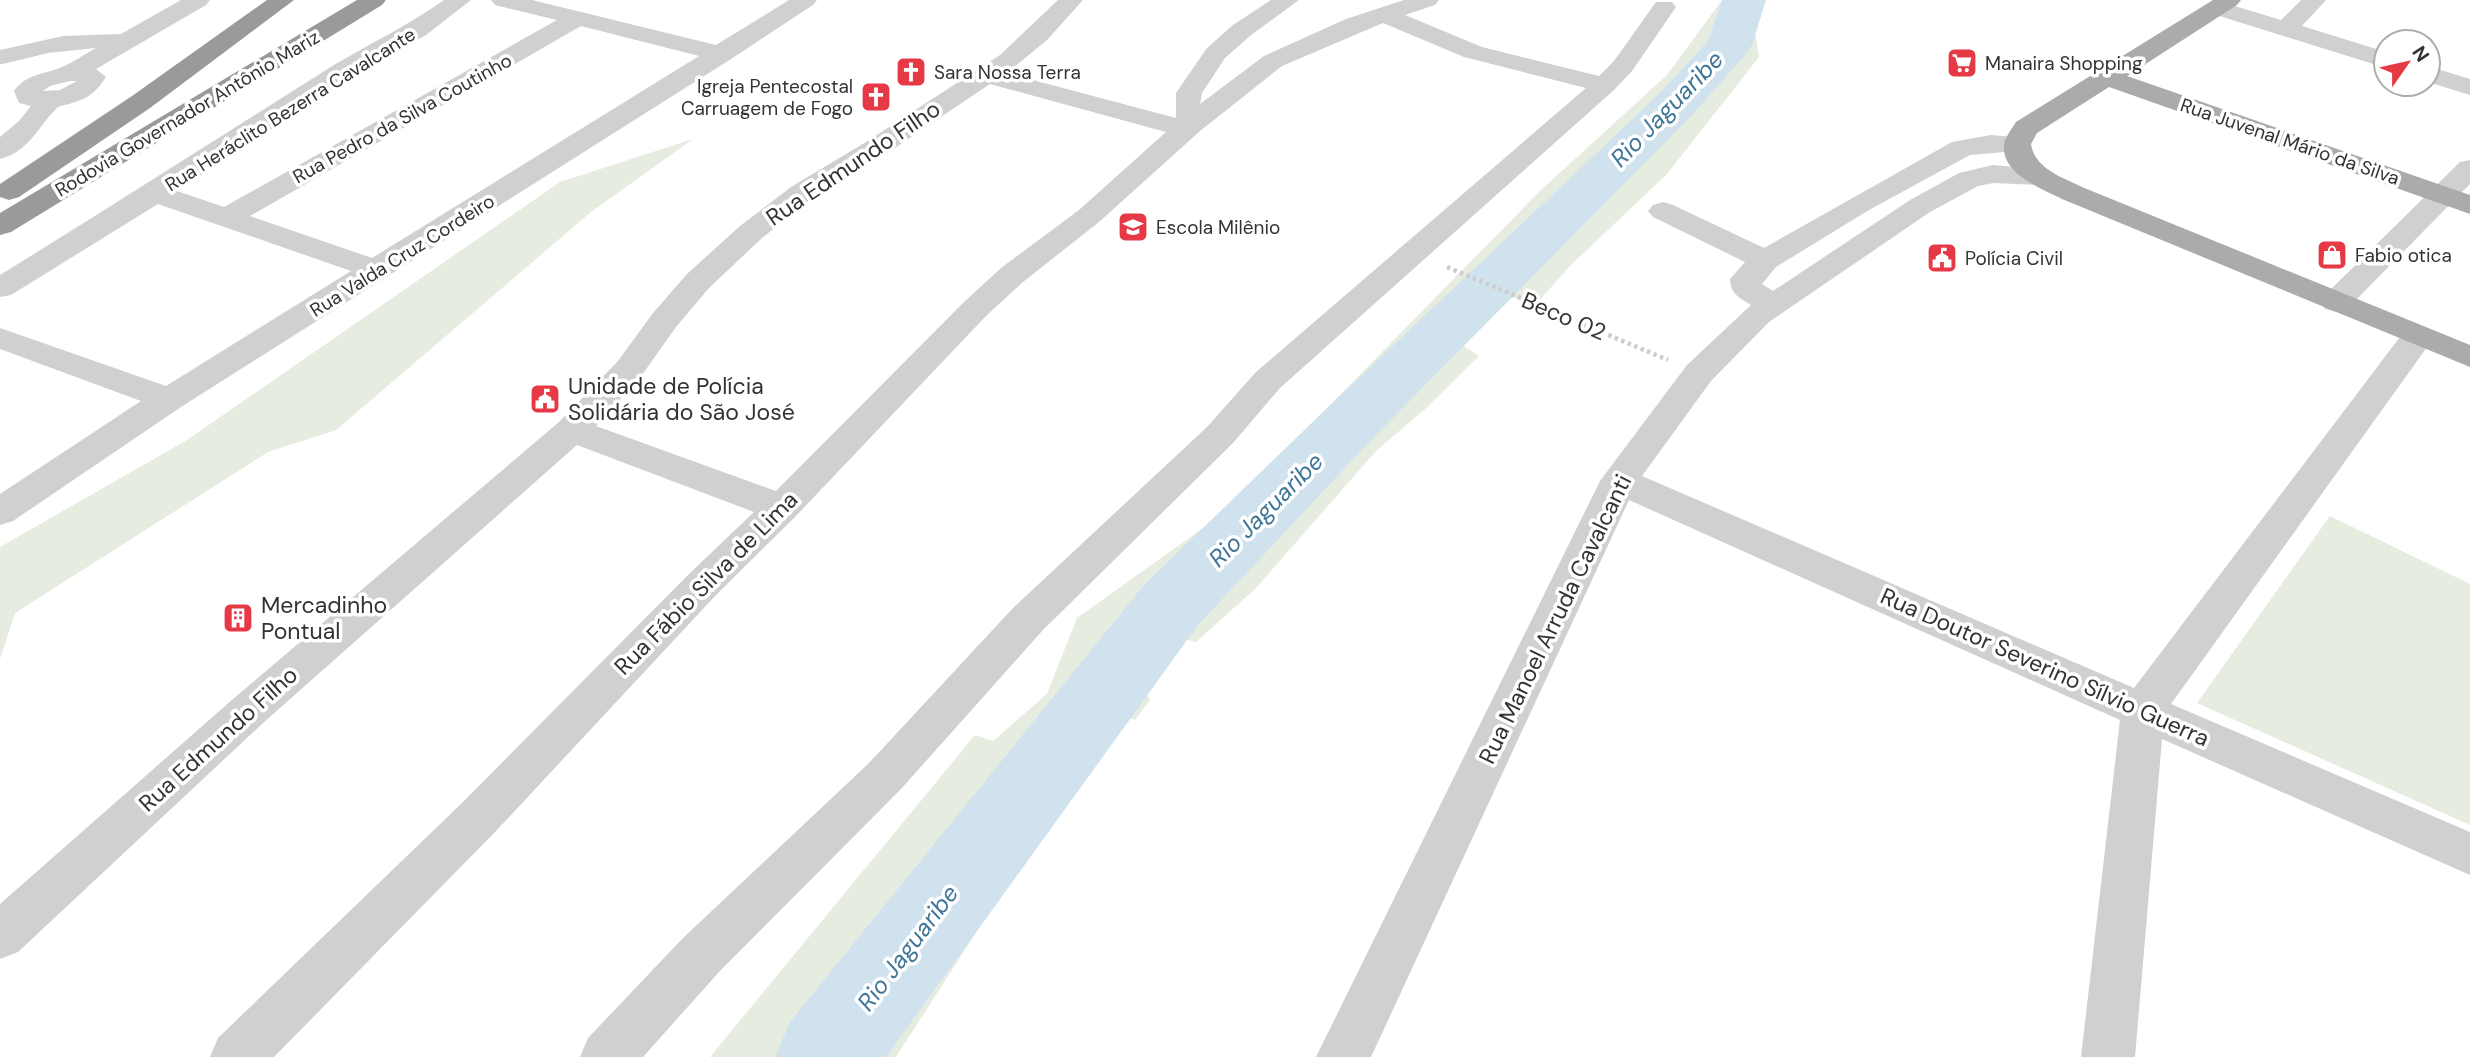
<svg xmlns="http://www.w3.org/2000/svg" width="2470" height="1057" font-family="'DM Sans',sans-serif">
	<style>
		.green { fill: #e6ecdf }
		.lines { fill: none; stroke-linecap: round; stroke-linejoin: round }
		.river { fill: #cfe2ee; fill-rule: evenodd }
		.path { stroke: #cdcdcd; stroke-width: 4.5; stroke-dasharray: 3.5 3.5; stroke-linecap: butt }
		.minor { fill: #d0d0d0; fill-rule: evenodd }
		.major { fill: #ababab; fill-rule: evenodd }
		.highway { fill: #9a9a9a; fill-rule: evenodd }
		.labels { text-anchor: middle; stroke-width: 7; stroke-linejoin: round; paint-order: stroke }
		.far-poi-label { font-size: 19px; fill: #333; stroke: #fff; text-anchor: start }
		.far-street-label { font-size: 19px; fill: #333; stroke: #fff }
		.street-label { font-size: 23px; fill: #333; stroke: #fff }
		.poi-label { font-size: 23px; fill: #333; stroke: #fff; text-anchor: start }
		.water-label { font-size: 24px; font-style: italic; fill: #3f7597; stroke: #fff }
	</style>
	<rect width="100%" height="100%" fill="#fff"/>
	<!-- green -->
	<g class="green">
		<polygon points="1722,0 1750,0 1759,57 1667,174 1570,266 1536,304 1513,297 1462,345 1479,356 1425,409 1376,451 1256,588 1196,642 1175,637 1135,673 1150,700 1135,720 1119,715 1093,751 896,1057 710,1057 975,735 993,741 1047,694 1077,618 1224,513 1542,189 1667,75"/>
		<polygon points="693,139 591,212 336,430 268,452 15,613 0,659 0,547 187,440 560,182"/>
		<polygon points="2330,516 2470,584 2470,825 2197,703"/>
	</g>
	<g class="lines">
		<!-- river -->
		<polygon class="river" points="1722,0 1766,0 1752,45 1745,55 1692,115 1371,440 1198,625 886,1057 775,1057 790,1022 1144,585 1325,410 1658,95 1708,41"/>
		<!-- path -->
		<polyline class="path" points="1447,267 1668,360"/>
		<!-- minor -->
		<g class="minor">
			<path d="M181,0H210L206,5L96,69L106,77C97,91 88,99 72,103C67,105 60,105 57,108C38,126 29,152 0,159V137L19,121L31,106L19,103L14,91C27,73 44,75 62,67C74,62 85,54 96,48L48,53L3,64H0V50L63,36L121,34ZM70,81H77L60,90L43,91L50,86Z"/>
			<path d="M444,0H471L426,35L355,74L177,191L224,207L557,20L495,5L491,0H532L716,45L789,0H817L813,5L731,59L181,407L13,521L0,525V494L141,401L0,349V328L166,386L351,271L158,204L11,295L0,297V275C112,206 223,135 334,65C371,43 409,25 444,0ZM581,26L699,56L372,258L250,216Z"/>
			<path d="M1058,0H1083L1047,40L1007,73L1176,118V93L1207,48L1233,25L1271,0H1299L1251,35L1225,58L1202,93L1200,104L1264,56L1346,19L1404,0H1439L1435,5L1405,15L1482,47L1599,76L1614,61L1656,2H1672L1676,7L1632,71L1614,90L1280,388L1233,443L1043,630L901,789L719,972L643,1057H580L588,1038L683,938L869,763L1013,608L1207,427L1256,372L1586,88L1464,57L1383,23L1282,66L1200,131L1099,222L1023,282L986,316L795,517L716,595L496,831L274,1057H210L218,1038L462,803L688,575L754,512L577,445L263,723L18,952L0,959V904L233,699L559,422L618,361L653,313L687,274L740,226L791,187L866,142L1000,55ZM990,84L1166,132L1079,210L1001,268L964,302L776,491L596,426L642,375L676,327L709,288L762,238L811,199L886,154Z"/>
			<polygon points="2301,0 2326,0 2302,26 2386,52 2386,68 2210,13 2206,8 2210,3 2218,1 2281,20"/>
			<polygon points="2428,66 2470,79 2470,95 2428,82"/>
			<path d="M1991,135L2027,138L2031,144L2027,150L1970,155L1869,210L1776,267L1762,284L1773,291L1910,200L1959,173L1993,165L2049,170L2053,176L2049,182L2039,185L1993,183L1978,186L1930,212L1769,322L1711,381L1642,476L2134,688L2406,329L2418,326L2430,329L2434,336L2430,343L2171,704L2470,832V875L2162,739L2135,1057H2081L2120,720L1629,500L1371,1057H1316L1600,481L1687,365L1751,305C1740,298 1730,294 1730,279L1745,262L1653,217L1648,211L1653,205L1663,202L1673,205L1764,248L1952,142Z"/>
			<polygon points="2470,160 2470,184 2347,309 2336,312 2325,309 2320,302 2325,295 2460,162"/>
		</g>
		<!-- major -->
		<path class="major" d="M2213,0H2241L2237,5L2127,76L2470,195V214L2109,87L2037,133L2031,144C2035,169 2062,177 2082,187L2470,345V367L2062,199C2042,189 2002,174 2004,146C2004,138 2012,129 2016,122Z"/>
		<!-- highway -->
		<g class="highway">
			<polygon points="267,0 294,0 150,108 19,197 9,200 0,197 0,184 132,96"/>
			<polygon points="357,0 386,0 382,5 11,232 0,235 0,213"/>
		</g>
	</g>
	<!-- icons -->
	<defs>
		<g id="supermarket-square" transform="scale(1.575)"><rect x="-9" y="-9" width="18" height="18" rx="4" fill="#e63946" stroke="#fff"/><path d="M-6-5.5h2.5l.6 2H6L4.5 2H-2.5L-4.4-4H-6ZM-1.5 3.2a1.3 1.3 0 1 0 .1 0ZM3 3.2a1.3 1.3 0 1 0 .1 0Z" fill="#fff"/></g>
		<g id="church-square" transform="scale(1.575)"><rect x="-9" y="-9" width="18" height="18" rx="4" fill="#e63946" stroke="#fff"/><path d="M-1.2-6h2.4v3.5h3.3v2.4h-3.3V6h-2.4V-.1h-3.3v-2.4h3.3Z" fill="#fff"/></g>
		<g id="school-square" transform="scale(1.575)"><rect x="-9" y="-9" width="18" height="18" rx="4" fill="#e63946" stroke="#fff"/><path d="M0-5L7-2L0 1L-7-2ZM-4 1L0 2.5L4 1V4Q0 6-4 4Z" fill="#fff"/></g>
		<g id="shop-square" transform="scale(1.575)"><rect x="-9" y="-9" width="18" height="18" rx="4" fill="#e63946" stroke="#fff"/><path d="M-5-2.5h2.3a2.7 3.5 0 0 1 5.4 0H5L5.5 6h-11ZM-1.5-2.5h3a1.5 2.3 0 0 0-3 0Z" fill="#fff"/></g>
		<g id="civic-square" transform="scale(1.575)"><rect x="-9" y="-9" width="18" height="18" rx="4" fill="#e63946" stroke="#fff"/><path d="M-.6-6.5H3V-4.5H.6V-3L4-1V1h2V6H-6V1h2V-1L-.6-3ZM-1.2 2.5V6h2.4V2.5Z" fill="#fff"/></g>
		<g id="building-square" transform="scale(1.575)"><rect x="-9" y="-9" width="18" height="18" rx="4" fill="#e63946" stroke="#fff"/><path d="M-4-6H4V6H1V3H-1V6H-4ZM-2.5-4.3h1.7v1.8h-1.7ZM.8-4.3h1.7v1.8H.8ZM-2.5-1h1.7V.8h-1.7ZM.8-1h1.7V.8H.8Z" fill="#fff"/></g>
	</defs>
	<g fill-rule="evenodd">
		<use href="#supermarket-square" x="1962" y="63"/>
		<use href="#church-square" x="911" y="72"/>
		<use href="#church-square" x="876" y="97"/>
		<use href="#school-square" x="1133" y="227"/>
		<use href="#shop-square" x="2332" y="255"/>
		<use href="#civic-square" x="1942" y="258"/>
		<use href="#civic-square" x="545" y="399"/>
		<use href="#building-square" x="238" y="618"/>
	</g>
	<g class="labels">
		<!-- far-poi labels -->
		<g class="far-poi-label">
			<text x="1985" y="70">Manaira Shopping</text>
			<text x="934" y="79">Sara Nossa Terra</text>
			<text x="853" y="93" text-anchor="end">Igreja Pentecostal<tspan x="853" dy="22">Carruagem de Fogo</tspan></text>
			<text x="1156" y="234">Escola Milênio</text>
			<text x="2355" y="262">Fabio otica</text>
			<text x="1965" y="265">Polícia Civil</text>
		</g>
		<!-- far-street labels -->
		<g class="far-street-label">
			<text transform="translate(290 109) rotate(-32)" y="7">Rua Heráclito Bezerra Cavalcante</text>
			<text transform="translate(187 113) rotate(-31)" y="7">Rodovia Governador Antônio Mariz</text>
			<text transform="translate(402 118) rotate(-29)" y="7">Rua Pedro da Silva Coutinho</text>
			<text transform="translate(2290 141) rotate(19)" y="7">Rua Juvenal Mário da Silva</text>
			<text transform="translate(402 255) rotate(-32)" y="7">Rua Valda Cruz Cordeiro</text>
		</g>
		<!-- street labels -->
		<g class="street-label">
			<text transform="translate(853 163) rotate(-34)" y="8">Rua Edmundo Filho</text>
			<text transform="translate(1564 316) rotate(23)" y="8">Beco 02</text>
			<text transform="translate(706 583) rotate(-45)" y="8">Rua Fábio Silva de Lima</text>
			<text transform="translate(1555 619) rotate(-64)" y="8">Rua Manoel Arruda Cavalcanti</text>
			<text transform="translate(2045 667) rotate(24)" y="8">Rua Doutor Severino Sílvio Guerra</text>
			<text transform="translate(218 739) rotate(-42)" y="8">Rua Edmundo Filho</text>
		</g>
		<!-- poi labels -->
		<g class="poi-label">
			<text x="568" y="394">Unidade de Polícia<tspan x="568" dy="26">Solidária do São José</tspan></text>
			<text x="261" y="613">Mercadinho<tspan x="261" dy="26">Pontual</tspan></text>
		</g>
		<!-- water labels -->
		<g class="water-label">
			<text transform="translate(1667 109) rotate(-46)" y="8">Rio Jaguaribe</text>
			<text transform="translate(1266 510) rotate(-45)" y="8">Rio Jaguaribe</text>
			<text transform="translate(908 948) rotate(-53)" y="8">Rio Jaguaribe</text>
		</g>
	</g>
	<!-- north arrow -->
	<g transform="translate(2407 63) rotate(56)"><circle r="33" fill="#ffffff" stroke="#adadad" stroke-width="2"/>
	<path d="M0-5L12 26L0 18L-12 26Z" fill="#e63946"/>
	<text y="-10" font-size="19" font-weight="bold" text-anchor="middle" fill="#333333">N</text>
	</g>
</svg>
